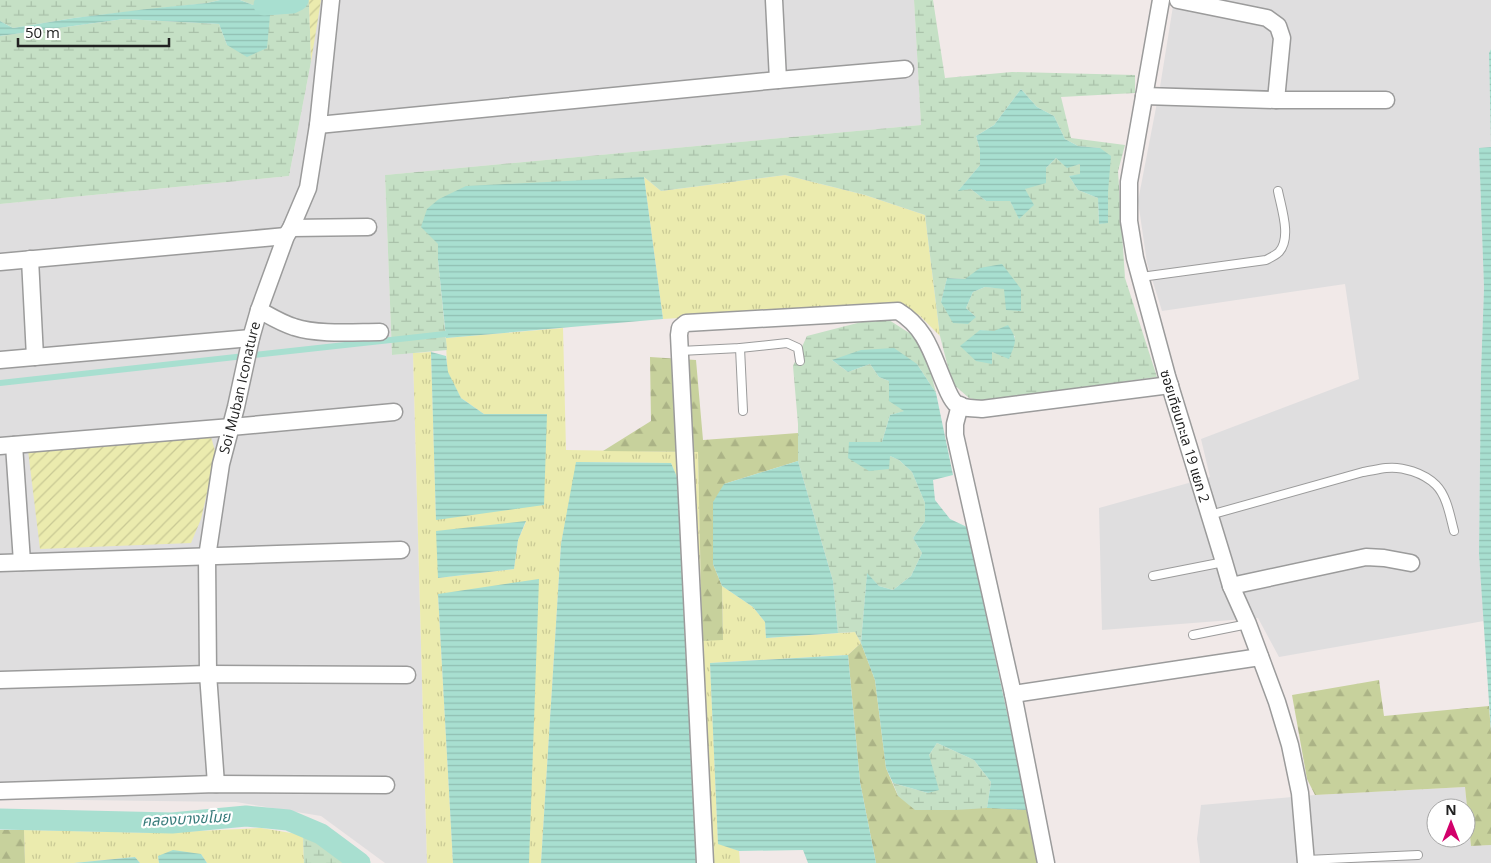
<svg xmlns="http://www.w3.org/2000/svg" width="1491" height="863" font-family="'Open Sans','Noto Sans Thai',sans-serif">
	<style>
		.residential { fill: #dfdedf; fill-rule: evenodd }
		.grass { fill: url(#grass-tufts); fill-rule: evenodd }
		.forest { fill: url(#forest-firs) }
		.wetland { fill: url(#wetland-marsh); fill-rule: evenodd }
		.garden { fill: url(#garden-furrows) }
		.water { fill: url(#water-rules) }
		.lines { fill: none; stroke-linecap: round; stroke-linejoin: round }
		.stream { stroke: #a8dfd0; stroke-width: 6 }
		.canal { stroke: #a8dfd0; stroke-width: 21 }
		.service-casing { stroke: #9b9b9b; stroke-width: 10 }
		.minor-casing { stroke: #9b9b9b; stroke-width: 19 }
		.service { stroke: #fff; stroke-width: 8 }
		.minor { stroke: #fff; stroke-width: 16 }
		.labels { text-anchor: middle; stroke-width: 4.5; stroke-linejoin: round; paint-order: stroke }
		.street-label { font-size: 14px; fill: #212121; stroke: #fff }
		.water-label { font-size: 15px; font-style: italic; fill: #377b7a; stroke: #fff }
	</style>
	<defs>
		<pattern id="grass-tufts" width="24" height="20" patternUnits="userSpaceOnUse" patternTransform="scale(1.25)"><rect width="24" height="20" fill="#ebebae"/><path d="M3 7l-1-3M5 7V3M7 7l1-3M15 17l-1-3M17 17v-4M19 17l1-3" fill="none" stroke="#c9c995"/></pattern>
		<pattern id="forest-firs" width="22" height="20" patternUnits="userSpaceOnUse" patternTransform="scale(1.25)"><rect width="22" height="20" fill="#c7d19c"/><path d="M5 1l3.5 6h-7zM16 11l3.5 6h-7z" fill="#abb386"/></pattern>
		<pattern id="wetland-marsh" width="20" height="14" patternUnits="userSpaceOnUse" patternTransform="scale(1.25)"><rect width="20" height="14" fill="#c5e0c5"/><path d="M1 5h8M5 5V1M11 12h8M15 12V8" fill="none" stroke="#a9c0a9"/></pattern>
		<pattern id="garden-furrows" width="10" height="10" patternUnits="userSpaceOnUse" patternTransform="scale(1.25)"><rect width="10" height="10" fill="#ebebae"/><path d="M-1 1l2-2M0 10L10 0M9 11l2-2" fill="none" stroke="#c9c995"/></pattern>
		<pattern id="water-rules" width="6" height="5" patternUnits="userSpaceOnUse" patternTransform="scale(1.25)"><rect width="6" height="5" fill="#a8dfd0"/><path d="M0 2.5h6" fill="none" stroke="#90bfb2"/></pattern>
	</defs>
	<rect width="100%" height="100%" fill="#f1e9e8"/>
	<!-- residential -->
	<g class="residential">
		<polygon points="309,0 914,0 921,125 385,175 392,355 413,353 427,863 385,863 321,816 236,802 0,799 0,204 289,176 311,62"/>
		<polygon points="1174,0 1491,0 1491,49 1489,53 1491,148 1479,148 1484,288 1481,372 1479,554 1484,621 1279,657 1258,618 1102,630 1099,508 1210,477 1201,439 1359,379 1345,284 1162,311 1147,263 1138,201 1160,87"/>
		<path d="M1465,787L1471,846L1491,845V863H1200L1197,839L1201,805L1315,795ZM1436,808H1466V838H1436Z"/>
	</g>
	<!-- grass -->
	<g class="grass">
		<polygon points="785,175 865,195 925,215 940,336 919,315 885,305 663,319 644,177 661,191"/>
		<path d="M563,328L566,450L698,452L702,641L723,639L722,586L753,607L765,622L766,638L855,632L861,643L848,655L710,663L718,843L739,851L740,863H696L677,477L671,463L577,462L561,544L541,863H529L438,594L453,863H427L413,353L431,352L436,520L547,415L484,414L461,398L447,372L446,338ZM526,522L518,540L514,569L438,578Z"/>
		<polygon points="261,828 303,835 304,863 207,863 201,854 158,856 159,863 140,863 135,857 74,863 25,863 24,830 158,833"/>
	</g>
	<!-- forest -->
	<g class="forest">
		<polygon points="650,357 696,360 703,440 798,433 798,461 724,484 713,564 722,586 723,640 702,641 698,452 603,451 651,421"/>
		<polygon points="861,643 875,680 886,768 898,796 996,808 1028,810 1040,863 876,863 860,782 848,655"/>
		<polygon points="1379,680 1384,716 1489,706 1491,732 1491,845 1471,846 1465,787 1315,795 1307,779 1292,695"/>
		<polygon points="0,830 24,830 25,863 0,863"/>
	</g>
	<!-- wetland -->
	<g class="wetland">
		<polygon points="0,0 220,0 207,3 74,18 13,28 0,21"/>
		<polygon points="240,0 309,0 311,62 289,176 0,204 0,36 124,19 219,24 227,45 270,15 292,13 291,3 253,5"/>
		<path d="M914,0H933L945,78L1012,72L1135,75V93L1061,97L1071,138L1125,145L1118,171L1125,278L1157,377L983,401L969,398L952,383L940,336L925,215L865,195L785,175L661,191L644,177L438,243V260L447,350L392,355L385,175L921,125ZM1021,89L1037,107L1054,116L1065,139L1078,146L1100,148L1108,192V222L1099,224L1098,198L1078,190L1069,176L1080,175V164L1067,167L1056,158L1025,189L1019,218L1010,201H986L971,189L959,190L980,165V150L976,136L994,125ZM947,278L965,279L1021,289L985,287L973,292L966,308L976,317L941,302ZM980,330L1015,336L1009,358L992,352V363Z"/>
		<polygon points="869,320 889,320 914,336 927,358 936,393 917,364 832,360 848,372 870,364 879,377 889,381 905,411 890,415 882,442 890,456 899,460 912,472 925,503 925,521 913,538 922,553 911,576 893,590 879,586 867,574 861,643 855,632 838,633 833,581 798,461 798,424 793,366 807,336"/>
		<polygon points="937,743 974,760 991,782 987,808 956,810 915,810 898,796 893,783 928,793 929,755"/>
		<polygon points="303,835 326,845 349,863 304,863"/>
	</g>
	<!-- garden -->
	<g class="garden">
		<polygon points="309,0 321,0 311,62"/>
		<polygon points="202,434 211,437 216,454 201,519 191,543 40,549 28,450"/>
	</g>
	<!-- water -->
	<g class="water">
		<polygon points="220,0 240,0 253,5 292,3 292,13 270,15 267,48 247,57 227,45 219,24 124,19 0,36 0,21 13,28 74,18 147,9 207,3"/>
		<polygon points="1491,49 1491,732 1479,554 1481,372 1484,288 1479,148 1491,147 1489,53"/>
		<polygon points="1021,89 1037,107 1054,116 1065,139 1078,146 1100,148 1111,156 1108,192 1108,223 1099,224 1098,198 1078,190 1069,176 1080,174 1080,164 1067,168 1056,158 1046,168 1046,183 1025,189 1034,205 1019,219 1010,201 986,201 971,189 958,191 980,165 980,150 976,136 994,125"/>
		<polygon points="644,177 663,319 446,338 438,260 438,244 421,227 427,209 439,199 466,186"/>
		<polygon points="1002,264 1021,289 1021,311 1006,310 1004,289 985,287 973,292 966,308 976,317 968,324 953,323 941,302 947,278 965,279 980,268"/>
		<path d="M1008,325C1018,340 1016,342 1009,359L992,352V364L976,361L960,346L980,330L994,331Z"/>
		<polygon points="894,348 917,364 936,393 953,475 933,480 935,500 950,519 967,527 1028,810 987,808 991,782 974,760 937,743 929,755 939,790 928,793 893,783 886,768 875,680 861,643 867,573 879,586 893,590 911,576 922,553 913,538 925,521 925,503 912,472 899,460 890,456 889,469 869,471 848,458 849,442 882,442 890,415 904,411 889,401 889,381 879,377 870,364 848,372 832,360 861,350"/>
		<polygon points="431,352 446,356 448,372 461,398 484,414 547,414 544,505 436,520"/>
		<polygon points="798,461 833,581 838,633 766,638 765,622 753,607 722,586 713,564 713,502 724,484"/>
		<polygon points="576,462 671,463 677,477 696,863 541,863 561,544"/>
		<polygon points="526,521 518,540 514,569 438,578 436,531"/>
		<polygon points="539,579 529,863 453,863 438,594"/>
		<polygon points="848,655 860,782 876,863 808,863 803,850 739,851 718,844 710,663"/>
		<polygon points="173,850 201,854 207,863 159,863 158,856"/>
		<polygon points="135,857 140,863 74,863"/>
	</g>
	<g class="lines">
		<!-- stream -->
		<polyline class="stream" points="0,383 445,334"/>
		<!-- canal -->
		<g class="canal">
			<polyline points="264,5 292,3 298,0"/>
			<polyline points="0,819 172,823 246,816 288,820 321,834 360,863"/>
		</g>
		<!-- service casing -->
		<g class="service-casing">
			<g id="service">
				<path d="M1141,277L1266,260C1270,258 1276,255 1279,252C1292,238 1281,207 1278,191"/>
				<polyline points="740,348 743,411"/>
				<polyline points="680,351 740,348 787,343 798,348 800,361"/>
				<path d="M1210,515L1363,472C1370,471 1378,469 1386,468C1402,466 1424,473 1436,485C1447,496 1450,516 1454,531"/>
				<polyline points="1153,576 1224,562"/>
				<polyline points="1193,635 1248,624"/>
				<polyline points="1306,860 1418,855"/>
			</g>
		</g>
		<!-- minor casing -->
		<g class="minor-casing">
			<g id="minor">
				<polyline points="774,0 778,80"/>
				<polyline points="1161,0 1129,182 1129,221 1135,258 1167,376 1224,562 1231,586 1248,624 1277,702 1290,745 1300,793 1306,863"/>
				<polyline points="1144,96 1276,100 1282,38 1278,26 1267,18 1178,0"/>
				<polyline points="1276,100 1386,100"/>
				<polyline points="318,125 778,80 905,69"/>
				<polyline points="291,228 368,227"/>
				<polyline points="30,259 35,357"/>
				<polyline points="0,262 286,236"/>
				<path d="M259,310C270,316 281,323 294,327C318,335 355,332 380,332"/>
				<polyline points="0,360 251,338"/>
				<polyline points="960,405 955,424 955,435 1013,694 1046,863"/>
				<polyline points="14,445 22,562"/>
				<polyline points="0,446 231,427 394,412"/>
				<polyline points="0,563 401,550"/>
				<polyline points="1231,586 1366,557 1384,558 1411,563"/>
				<polyline points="0,680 208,674 407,675"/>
				<polyline points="1013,694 1260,657"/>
				<path id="s1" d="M216,784L208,674L207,557L221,464L236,407L251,338L259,310L286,236L291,228L308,188L318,125L331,0"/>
				<polyline points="0,791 216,784 386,785"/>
				<path d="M705,863L679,335L680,328L686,323L898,311C926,328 932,354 944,382C947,389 950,398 955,403C962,409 973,408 982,409L1170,385"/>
			</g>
		</g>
		<!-- service -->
		<use href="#service" class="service"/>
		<!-- minor -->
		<use href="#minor" class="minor"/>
	</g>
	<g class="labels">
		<!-- street labels -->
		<g class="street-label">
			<text dy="5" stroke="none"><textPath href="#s1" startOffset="400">Soi Muban Iconature</textPath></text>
			<text transform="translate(1185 436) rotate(73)" y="5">ซอยเทียนทะเล 19 แยก 2</text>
		</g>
		<!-- water labels -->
		<g class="water-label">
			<text transform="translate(186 819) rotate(-3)" y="5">คลองบางขโมย</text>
		</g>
	</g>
	<!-- north arrow -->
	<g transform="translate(1451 823)"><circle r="24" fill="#ffffff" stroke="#a6a6a6"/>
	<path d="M0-4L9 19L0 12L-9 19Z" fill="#d2006b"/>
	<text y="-8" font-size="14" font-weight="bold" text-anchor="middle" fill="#212121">N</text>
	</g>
	<!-- scale -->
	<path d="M18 38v8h151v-8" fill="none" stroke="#212121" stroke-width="2.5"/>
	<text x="25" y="38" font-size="15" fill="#212121" stroke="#ffffff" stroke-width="4" paint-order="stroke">50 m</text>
</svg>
